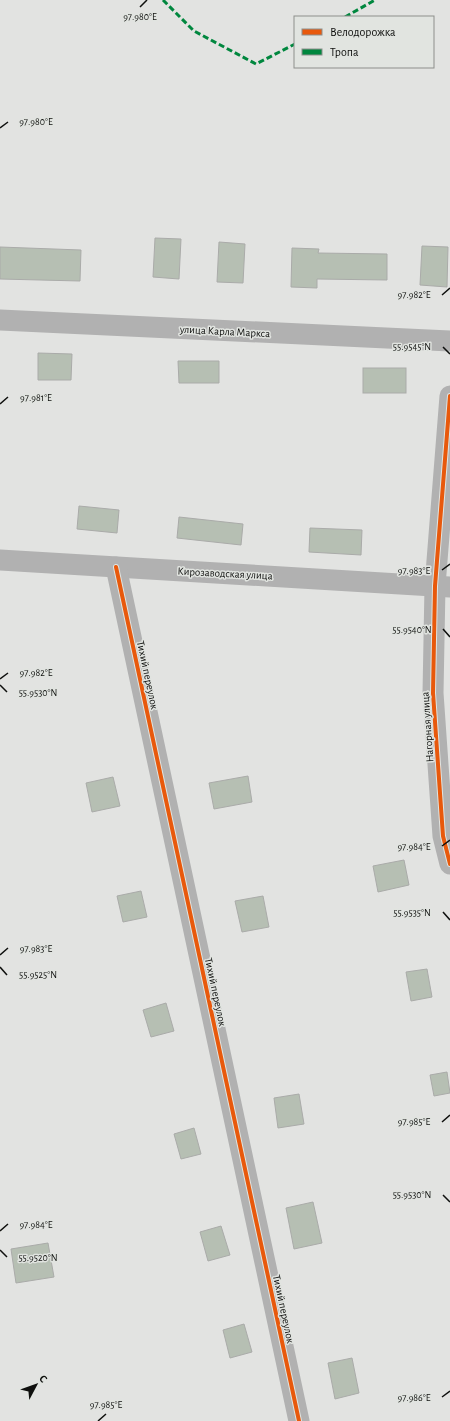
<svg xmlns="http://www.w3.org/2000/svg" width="450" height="1421" font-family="'Alegreya Sans',sans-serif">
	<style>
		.building { fill: #b6bfb3; stroke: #aaaba9 }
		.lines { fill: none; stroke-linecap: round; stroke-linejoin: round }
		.minor { stroke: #b1b1b1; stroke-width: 21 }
		.quiet { stroke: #00873e; stroke-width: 3; stroke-dasharray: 6 3; stroke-linecap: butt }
		.cycleway-casing { stroke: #e1e4e0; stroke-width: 6 }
		.cycleway { stroke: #e8590c; stroke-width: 4 }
		.ticks { fill: none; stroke: #0f100e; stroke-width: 1.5 }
		.labels { text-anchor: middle; stroke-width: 3; stroke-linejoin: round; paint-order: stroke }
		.street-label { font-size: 11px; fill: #0f100e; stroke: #e1e4e0 }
		.ticks-label { font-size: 10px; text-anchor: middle; fill: #0f100e; stroke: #e1e4e0; stroke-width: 3; stroke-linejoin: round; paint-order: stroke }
	</style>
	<rect width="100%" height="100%" fill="#e2e3e1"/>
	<!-- building -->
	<g class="building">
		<polygon points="155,238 181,239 179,279 153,277"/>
		<polygon points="219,242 245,244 243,283 217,282"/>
		<polygon points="422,246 448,247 447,287 420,285"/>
		<polygon points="0,247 81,250 80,281 0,279"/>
		<polygon points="292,248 319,249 318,253 387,254 387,280 317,279 317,288 291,287"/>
		<polygon points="38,353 72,354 71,380 38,380"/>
		<polygon points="178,361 219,361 219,383 179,383"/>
		<rect x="363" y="368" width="43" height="25"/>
		<polygon points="79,506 119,510 117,533 77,529"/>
		<polygon points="179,517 243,524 241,545 177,538"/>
		<polygon points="310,528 362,530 361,555 309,552"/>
		<polygon points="248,776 252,802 214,809 209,783"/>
		<polygon points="113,777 120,806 92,812 86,783"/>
		<polygon points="404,860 409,885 378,892 373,866"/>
		<polygon points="141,891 147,917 123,922 117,896"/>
		<polygon points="263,896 269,927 242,932 235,901"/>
		<polygon points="427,969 432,997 411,1001 406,972"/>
		<polygon points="166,1003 174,1031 151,1037 143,1010"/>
		<polygon points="447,1072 450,1093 434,1096 430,1075"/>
		<polygon points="299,1094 304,1124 278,1128 274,1098"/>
		<polygon points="194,1128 201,1154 181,1159 174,1134"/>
		<polygon points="313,1202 322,1243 294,1249 286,1208"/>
		<polygon points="221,1226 230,1255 208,1261 200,1232"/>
		<polygon points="48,1243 54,1277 16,1283 11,1249"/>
		<polygon points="244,1324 252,1352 230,1358 223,1330"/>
		<polygon points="352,1358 359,1393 335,1399 328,1363"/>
	</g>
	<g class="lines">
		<!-- minor -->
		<g class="minor">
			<polyline points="0,320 450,341"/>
			<polyline points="450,396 435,586 433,693 443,836 450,864"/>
			<polyline points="0,560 450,587"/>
			<polyline points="116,567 299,1421"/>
		</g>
		<!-- quiet -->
		<g class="quiet">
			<polyline points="163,0 194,31 256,64 295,44"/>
			<polyline points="345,17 375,0"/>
		</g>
		<!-- cycleway casing -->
		<g class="cycleway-casing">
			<g id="cycleway">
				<polyline points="450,396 435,586 433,693 443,836 450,864"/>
				<polyline points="116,567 299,1421"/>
			</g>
		</g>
		<!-- cycleway -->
		<use href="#cycleway" class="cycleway"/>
	</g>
	<!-- ticks -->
	<path class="ticks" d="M140,7L147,0M0,128L8,122M442,295L450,288M443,347L450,354M0,404L8,397M442,570L450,564M443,629L450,637M0,679L8,673M0,685L7,692M442,846L450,840M443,912L450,920M0,955L8,948M0,967L7,975M442,1122L450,1115M443,1195L450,1202M0,1231L8,1224M0,1250L7,1257M442,1397L450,1391M98,1421L106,1414"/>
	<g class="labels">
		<!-- street labels -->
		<g class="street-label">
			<text transform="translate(225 331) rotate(3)" y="4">улица Карла Маркса</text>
			<text transform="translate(225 573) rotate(3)" y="4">Кирозаводская улица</text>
			<text transform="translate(148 675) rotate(78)" y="4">Тихий переулок</text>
			<text transform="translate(427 727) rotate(-94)" y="4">Нагорная улица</text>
			<text transform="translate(216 992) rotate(78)" y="4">Тихий переулок</text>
			<text transform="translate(284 1309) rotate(78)" y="4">Тихий переулок</text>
		</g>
	</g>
	<g class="ticks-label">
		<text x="140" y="20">97.980°E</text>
		<text x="36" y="125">97.980°E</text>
		<text x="414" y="298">97.982°E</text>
		<text x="412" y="350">55.9545°N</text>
		<text x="36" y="401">97.981°E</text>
		<text x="414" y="574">97.983°E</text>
		<text x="412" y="633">55.9540°N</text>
		<text x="36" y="676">97.982°E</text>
		<text x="38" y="696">55.9530°N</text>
		<text x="414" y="850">97.984°E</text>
		<text x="412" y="916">55.9535°N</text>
		<text x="36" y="952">97.983°E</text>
		<text x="38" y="978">55.9525°N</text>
		<text x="414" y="1125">97.985°E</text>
		<text x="412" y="1198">55.9530°N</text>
		<text x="36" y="1228">97.984°E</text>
		<text x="38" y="1261">55.9520°N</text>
		<text x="414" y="1401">97.986°E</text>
		<text x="106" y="1408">97.985°E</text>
	</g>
	<!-- legend -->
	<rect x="294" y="16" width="140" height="52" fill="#e1e4e0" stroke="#8d8f8c"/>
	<rect x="302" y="29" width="20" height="6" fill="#e8590c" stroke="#8d8f8c"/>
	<text x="330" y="36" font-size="12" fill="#0f100e">Велодорожка</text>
	<rect x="302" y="49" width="20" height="6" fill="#00873e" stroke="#8d8f8c"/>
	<text x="330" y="56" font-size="12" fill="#0f100e">Тропа</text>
	<!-- north arrow -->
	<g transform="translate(36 1385) rotate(49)" stroke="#e1e4e0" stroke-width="3" paint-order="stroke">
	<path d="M0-3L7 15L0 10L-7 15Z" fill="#0f100e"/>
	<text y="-6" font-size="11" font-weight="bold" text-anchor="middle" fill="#0f100e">С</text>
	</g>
</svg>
